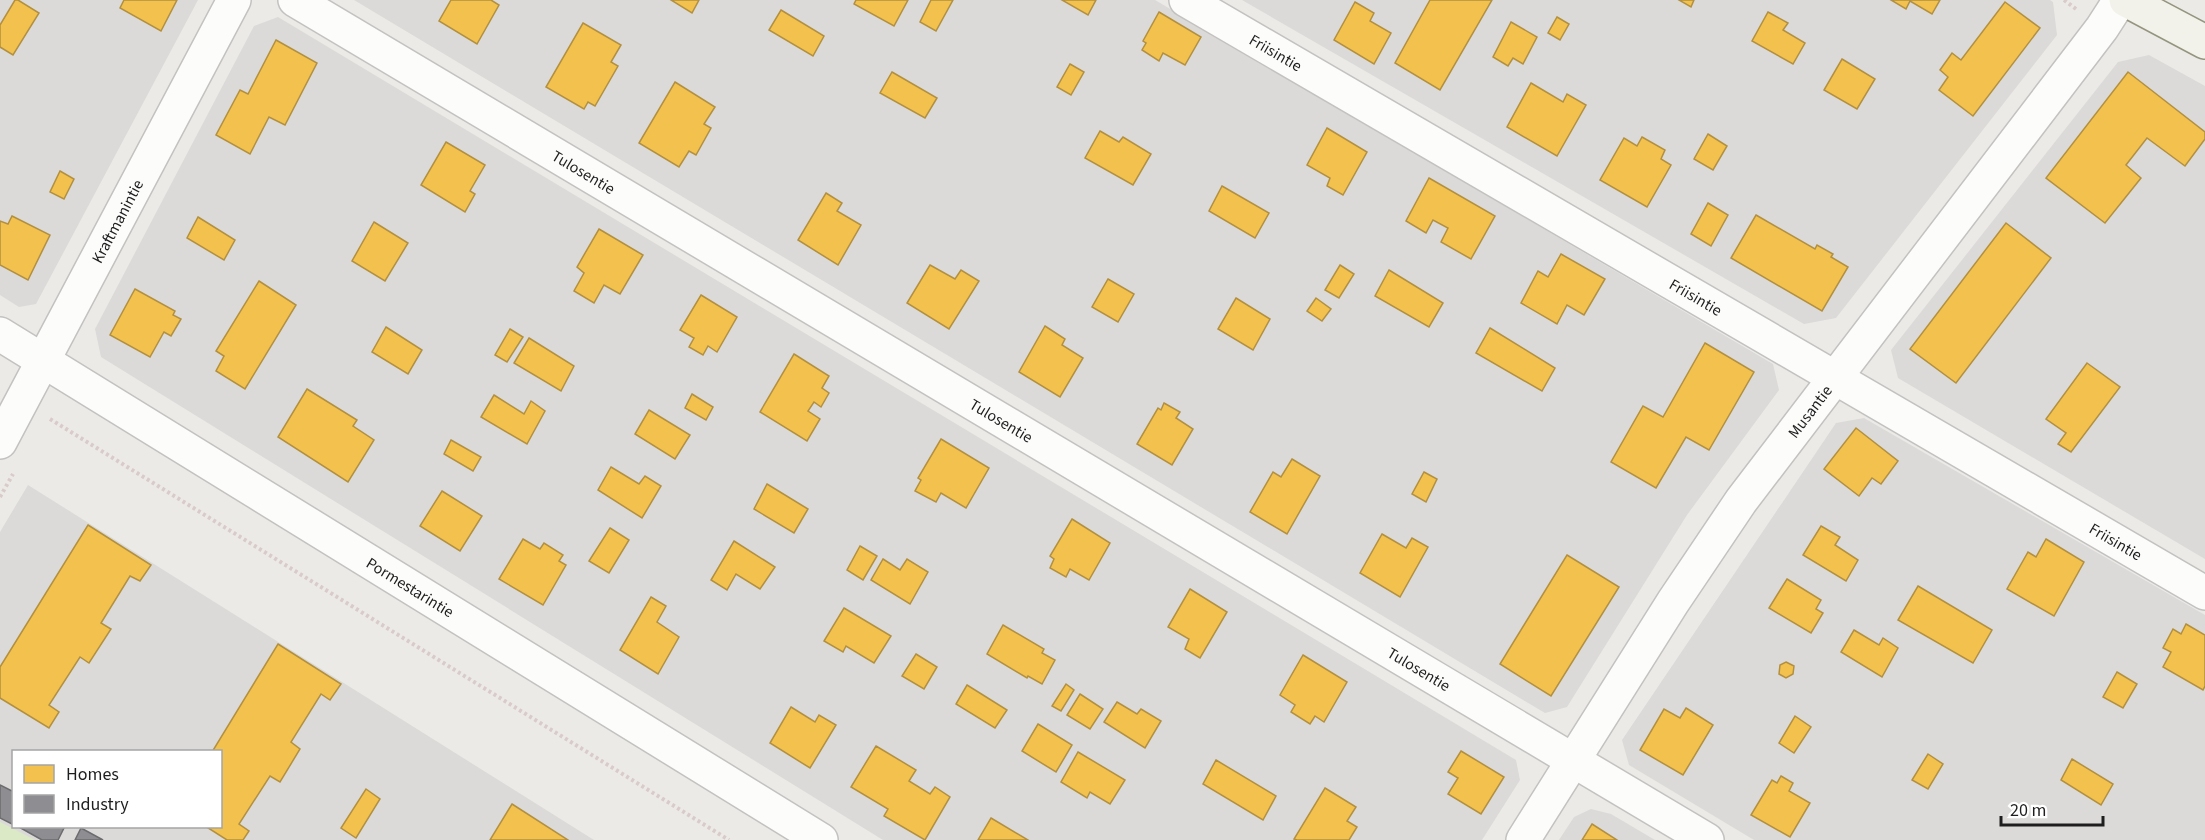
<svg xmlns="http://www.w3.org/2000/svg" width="2205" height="840" font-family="'Source Sans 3',sans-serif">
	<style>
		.residential { fill: #dbdad8; fill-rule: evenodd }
		.grass { fill: #dbe9c6 }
		.homes { fill: #f2c14e; stroke: #b29040; stroke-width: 1.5 }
		.industry { fill: #8d8d92; stroke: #6c6c6f; stroke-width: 1.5 }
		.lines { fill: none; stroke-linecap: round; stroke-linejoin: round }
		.street-casing { stroke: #c3c2c1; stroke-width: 36 }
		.secondary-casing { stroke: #95957f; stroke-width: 36 }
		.path { stroke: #d9cbca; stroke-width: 4; stroke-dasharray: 3 3; stroke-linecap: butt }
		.street { stroke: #fcfcfb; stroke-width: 33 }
		.secondary { stroke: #f3f2ea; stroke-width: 33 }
		.labels { text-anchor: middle; stroke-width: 6; stroke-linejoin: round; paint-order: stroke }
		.street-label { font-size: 16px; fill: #1e1e1e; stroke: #fff }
	</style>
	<rect width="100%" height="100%" fill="#eceae7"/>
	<!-- residential -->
	<g class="residential">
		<polygon points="0,0 198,0 36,304 19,307 0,295"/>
		<polygon points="354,0 1155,0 1773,364 1779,390 1687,515 1567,707 1545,713"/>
		<polygon points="1242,0 2050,0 2053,2 2057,35 1836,318 1804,324"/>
		<polygon points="278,17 1516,760 1520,780 1482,840 883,840 101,357 95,329 254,26"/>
		<polygon points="2149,55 2205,86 2205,559 1898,378 1891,350 2118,62"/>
		<polygon points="1864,418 2205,615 2205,840 1754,840 1629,765 1622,740 1836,423"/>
		<path d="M28,485L594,840H31L0,824V532ZM14,752H220V826H14Z"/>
		<polygon points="1591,809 1611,814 1655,840 1559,840 1574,817"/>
	</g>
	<!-- grass -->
	<polygon class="grass" points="0,822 35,840 0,840"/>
	<!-- homes -->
	<g class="homes">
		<polygon points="15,0 18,0 39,13 13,55 0,47 0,25"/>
		<polygon points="124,0 177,0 161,31 120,8"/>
		<polygon points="451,0 491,0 499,5 477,44 439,21"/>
		<polygon points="671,0 699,0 692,13"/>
		<polygon points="856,0 908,0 894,26 854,4"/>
		<polygon points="931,0 953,0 936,31 920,22"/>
		<polygon points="1062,0 1096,0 1088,15"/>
		<polygon points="1430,0 1492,0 1440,90 1395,63"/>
		<polygon points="1679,0 1694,0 1691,7"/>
		<polygon points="1891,0 1940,0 1932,14 1910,1 1906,9"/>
		<polygon points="1355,2 1374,13 1370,21 1391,33 1374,64 1334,40"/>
		<polygon points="2005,2 2040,28 1973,116 1939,90 1948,77 1940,70 1952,53 1961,60"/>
		<polygon points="781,10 824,36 813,56 769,30"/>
		<polygon points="1159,12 1201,37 1185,65 1163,53 1159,61 1142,50 1146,43 1143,41"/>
		<polygon points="1768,12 1788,23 1783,30 1805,43 1793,64 1752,41"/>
		<polygon points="1557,17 1569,24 1560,40 1548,33"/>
		<polygon points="1511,22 1537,37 1523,64 1513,58 1508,66 1493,57"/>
		<polygon points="583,23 621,45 611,62 618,66 595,106 588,102 584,109 546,87"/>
		<polygon points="276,40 317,63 285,125 269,117 250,154 216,135 240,90 248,94"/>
		<polygon points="1842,59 1875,79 1857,109 1824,90"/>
		<polygon points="1070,64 1084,72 1071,95 1057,87"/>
		<polygon points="892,72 937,98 925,118 880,93"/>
		<polygon points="2128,72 2205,132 2205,139 2185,166 2147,138 2126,165 2141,178 2105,223 2046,178"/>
		<polygon points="675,82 715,107 704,124 711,128 696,155 689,151 679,167 639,143"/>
		<polygon points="1531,83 1563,102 1567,94 1586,105 1557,156 1507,127"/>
		<polygon points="1327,128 1367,152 1343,195 1327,186 1330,178 1307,165"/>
		<polygon points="1100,131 1119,142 1123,137 1151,154 1133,185 1085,158"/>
		<polygon points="1708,134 1727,146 1713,170 1694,159"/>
		<polygon points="1642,137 1665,150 1661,159 1671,165 1647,207 1600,180 1624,138 1637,146"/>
		<polygon points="446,142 485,165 470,191 475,194 465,212 421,185"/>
		<polygon points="60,171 74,179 64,199 50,192"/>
		<polygon points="1429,178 1495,216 1471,259 1441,242 1448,228 1433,220 1426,233 1406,221"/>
		<polygon points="1222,186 1269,213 1255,238 1209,211"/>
		<polygon points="826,193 842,203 837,211 861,225 838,265 798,240"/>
		<polygon points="1708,203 1728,215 1711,246 1691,234"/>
		<polygon points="1756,215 1815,249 1817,245 1833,254 1831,257 1848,267 1822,311 1731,258"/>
		<polygon points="12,216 50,235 28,280 0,265 0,221 8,224"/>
		<polygon points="198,217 235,240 224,260 187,238"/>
		<polygon points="374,222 408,243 385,281 352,261"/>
		<polygon points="2006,223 2051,258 1956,383 1910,349"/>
		<polygon points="599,229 643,255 620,294 604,285 594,303 574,291 584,273 577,267"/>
		<polygon points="1561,254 1605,279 1584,315 1567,305 1557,324 1521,303 1538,271 1548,277"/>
		<polygon points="930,265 955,279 961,270 979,281 949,329 907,303"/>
		<polygon points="1340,265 1354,274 1339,298 1325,290"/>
		<polygon points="1389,270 1443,303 1429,327 1375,296"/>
		<polygon points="1108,279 1134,294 1118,322 1092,307"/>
		<polygon points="259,281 296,305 245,389 216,371 224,356 216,351"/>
		<polygon points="135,289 175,311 173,315 181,319 171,336 164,332 150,357 110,335"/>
		<polygon points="701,295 737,317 717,352 708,346 703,355 689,347 694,338 680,330"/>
		<polygon points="1236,298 1270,319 1253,350 1218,329"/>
		<polygon points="1316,298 1331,309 1322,321 1307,311"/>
		<polygon points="1045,326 1065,339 1062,345 1083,358 1060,397 1019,372"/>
		<polygon points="386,327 422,350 408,374 372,352"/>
		<polygon points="1490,328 1555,368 1542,391 1476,353"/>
		<polygon points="510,329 523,337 507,362 495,355"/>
		<polygon points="529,338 574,366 561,391 514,363"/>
		<polygon points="1705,343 1754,372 1709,450 1686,437 1656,488 1611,462 1643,406 1663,417"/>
		<polygon points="794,354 829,376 822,388 829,393 821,407 814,402 808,411 820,419 807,441 760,412"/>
		<polygon points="2087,363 2120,387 2071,452 2058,444 2066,433 2046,419"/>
		<polygon points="307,389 357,420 353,426 374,440 348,482 278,437"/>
		<polygon points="692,394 713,407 706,420 685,408"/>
		<polygon points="494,395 524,414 531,401 545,411 527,444 481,417"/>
		<polygon points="1164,403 1180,412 1176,418 1193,429 1172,465 1137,444 1158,408 1161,410"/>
		<polygon points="649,410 690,435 675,459 635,434"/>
		<polygon points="1856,428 1898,461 1881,484 1872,478 1859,496 1824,469"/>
		<polygon points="941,439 989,468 966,508 941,493 936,502 915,491 921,480 918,478"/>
		<polygon points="451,440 481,457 473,471 444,454"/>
		<polygon points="1292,459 1320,476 1287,534 1250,512 1273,472 1281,477"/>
		<polygon points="611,467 639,484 645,476 661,486 642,518 598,490"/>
		<polygon points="1424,472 1437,479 1426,502 1412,494"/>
		<polygon points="767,484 808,509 794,533 754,509"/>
		<polygon points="442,491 482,516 460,551 420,526"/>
		<polygon points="1072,519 1110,543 1089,580 1070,569 1066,577 1050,568 1054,559 1050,556"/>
		<polygon points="88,525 151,565 140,581 130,576 101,623 111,629 89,663 80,657 49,705 59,712 49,728 0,698 0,667"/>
		<polygon points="1821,526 1840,537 1835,545 1858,560 1846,581 1803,555"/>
		<polygon points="610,528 629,540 609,573 589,561"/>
		<polygon points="1382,534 1406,548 1412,538 1428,547 1400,597 1360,573"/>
		<polygon points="523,539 540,549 544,543 563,555 559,561 566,565 543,605 499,579"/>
		<polygon points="2046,539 2084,562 2054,616 2007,589 2028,552 2036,557"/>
		<polygon points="734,541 775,567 760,589 736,574 727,590 711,580"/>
		<polygon points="860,546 877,556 863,580 847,570"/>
		<polygon points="1567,555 1619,587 1551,696 1500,664"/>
		<polygon points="883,559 900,570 907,559 928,572 910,604 871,580"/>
		<polygon points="1787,579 1821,600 1816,609 1823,613 1811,633 1769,608"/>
		<polygon points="1918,586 1992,630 1973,663 1898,620"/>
		<polygon points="1190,589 1227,612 1200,658 1185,649 1189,639 1168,627"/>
		<polygon points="651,597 666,606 657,622 679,637 658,674 620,650"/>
		<polygon points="844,608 891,636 874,663 846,646 843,652 824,641"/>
		<polygon points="2186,624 2205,635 2205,686 2203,690 2163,667 2171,652 2163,648 2173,629 2181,634"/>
		<polygon points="1003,625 1044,649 1042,653 1055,660 1042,684 1028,676 1027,678 987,654"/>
		<polygon points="1854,630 1879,645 1883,638 1898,648 1882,677 1841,652"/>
		<polygon points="278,644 341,684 330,700 321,694 291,742 300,749 280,782 270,776 239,824 249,831 243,840 227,840 205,826 220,826 220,752 212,752"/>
		<polygon points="916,654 937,667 924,689 902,676"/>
		<polygon points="1303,655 1347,682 1324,722 1315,716 1310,724 1291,712 1295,705 1280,695"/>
		<polygon points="1786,662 1794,666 1793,674 1786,678 1779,674 1780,665"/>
		<polygon points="2117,672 2137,684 2123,708 2103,697"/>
		<polygon points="1066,684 1074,690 1061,711 1052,706"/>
		<polygon points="967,685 1007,710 995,728 956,704"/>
		<polygon points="1080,694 1103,709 1090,729 1067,715"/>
		<polygon points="1117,702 1137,714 1141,709 1161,721 1145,748 1104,722"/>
		<polygon points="791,707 815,722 819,715 836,725 810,768 770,743"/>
		<polygon points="1686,708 1713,725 1683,775 1640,750 1664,709 1680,718"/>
		<polygon points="1795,716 1811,727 1794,753 1779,743"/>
		<polygon points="1038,724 1072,745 1056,772 1022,751"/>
		<polygon points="876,746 916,770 909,781 930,794 935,787 950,797 925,840 884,816 888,809 851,787"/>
		<polygon points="1461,751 1504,777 1481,814 1448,794 1458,778 1448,772"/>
		<polygon points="1078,752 1125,780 1110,804 1090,792 1087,798 1061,782"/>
		<polygon points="1928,754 1943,764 1928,789 1912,780"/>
		<polygon points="2072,759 2113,784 2101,805 2061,780"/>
		<polygon points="1216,760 1276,796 1263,820 1203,784"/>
		<polygon points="1781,776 1793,783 1789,791 1810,803 1790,837 1751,815 1772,780 1777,783"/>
		<polygon points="1325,788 1356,807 1347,821 1357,827 1349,840 1297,840 1294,839"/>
		<polygon points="366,789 380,799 356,838 341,828"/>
		<polygon points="512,804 568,840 490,840"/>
		<polygon points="991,818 1028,840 978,840"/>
		<polygon points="1592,824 1617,840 1582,840"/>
	</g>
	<!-- industry -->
	<g class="industry">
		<polygon points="0,785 14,792 14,825 0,818"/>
		<polygon points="17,826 65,826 58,840 42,840"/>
		<polygon points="81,828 103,840 75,840"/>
	</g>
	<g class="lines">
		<!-- street casing -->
		<g class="street-casing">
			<g id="street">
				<path id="s1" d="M295,0L1707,840"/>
				<path id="s2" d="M1186,0L2205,593"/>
				<path id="s3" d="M0,334L821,840"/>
				<path id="s4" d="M0,442L234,0"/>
				<path id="s5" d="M1523,840L1673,602L1741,501L2102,28L2120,0"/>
			</g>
		</g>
		<!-- secondary casing -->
		<g class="secondary-casing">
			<polyline id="secondary" points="2126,0 2205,42"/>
		</g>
		<!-- path -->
		<g class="path">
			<polyline points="2064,0 2076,9"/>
			<polyline points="50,419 729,840"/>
			<polyline points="0,497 13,474"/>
		</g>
		<!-- street -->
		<use href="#street" class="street"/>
		<!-- secondary -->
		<use href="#secondary" class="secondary"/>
	</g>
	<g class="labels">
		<!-- street labels -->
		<g class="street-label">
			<text dy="6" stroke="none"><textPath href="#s2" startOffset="104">Friisintie</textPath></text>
			<text dy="6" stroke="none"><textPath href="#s1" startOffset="336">Tulosentie</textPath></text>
			<text dy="6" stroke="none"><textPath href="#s4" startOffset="250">Kraftmanintie</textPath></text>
			<text dy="6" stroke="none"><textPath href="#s2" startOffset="590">Friisintie</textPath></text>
			<text dy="6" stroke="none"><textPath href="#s5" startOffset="516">Musantie</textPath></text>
			<text dy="6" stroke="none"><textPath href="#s1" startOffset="822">Tulosentie</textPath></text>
			<text dy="6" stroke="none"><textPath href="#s2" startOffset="1076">Friisintie</textPath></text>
			<text dy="6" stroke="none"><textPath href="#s3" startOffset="482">Pormestarintie</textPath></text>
			<text dy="6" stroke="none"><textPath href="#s1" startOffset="1308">Tulosentie</textPath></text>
		</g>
	</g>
	<!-- legend -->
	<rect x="12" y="750" width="210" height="78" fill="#ffffff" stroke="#a5a5a5" stroke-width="1.5"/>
	<rect x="24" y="765" width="30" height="18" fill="#f2c14e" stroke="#a5a5a5" stroke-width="1.5"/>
	<text x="66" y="780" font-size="18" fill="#1e1e1e">Homes</text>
	<rect x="24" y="795" width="30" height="18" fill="#8d8d92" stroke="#a5a5a5" stroke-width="1.5"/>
	<text x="66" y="810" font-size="18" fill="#1e1e1e">Industry</text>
	<!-- scale -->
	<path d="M2001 816v9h102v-9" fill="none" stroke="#1e1e1e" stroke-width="3"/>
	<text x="2010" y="816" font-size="18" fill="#1e1e1e" stroke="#ffffff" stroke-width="4.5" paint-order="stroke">20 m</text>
</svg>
